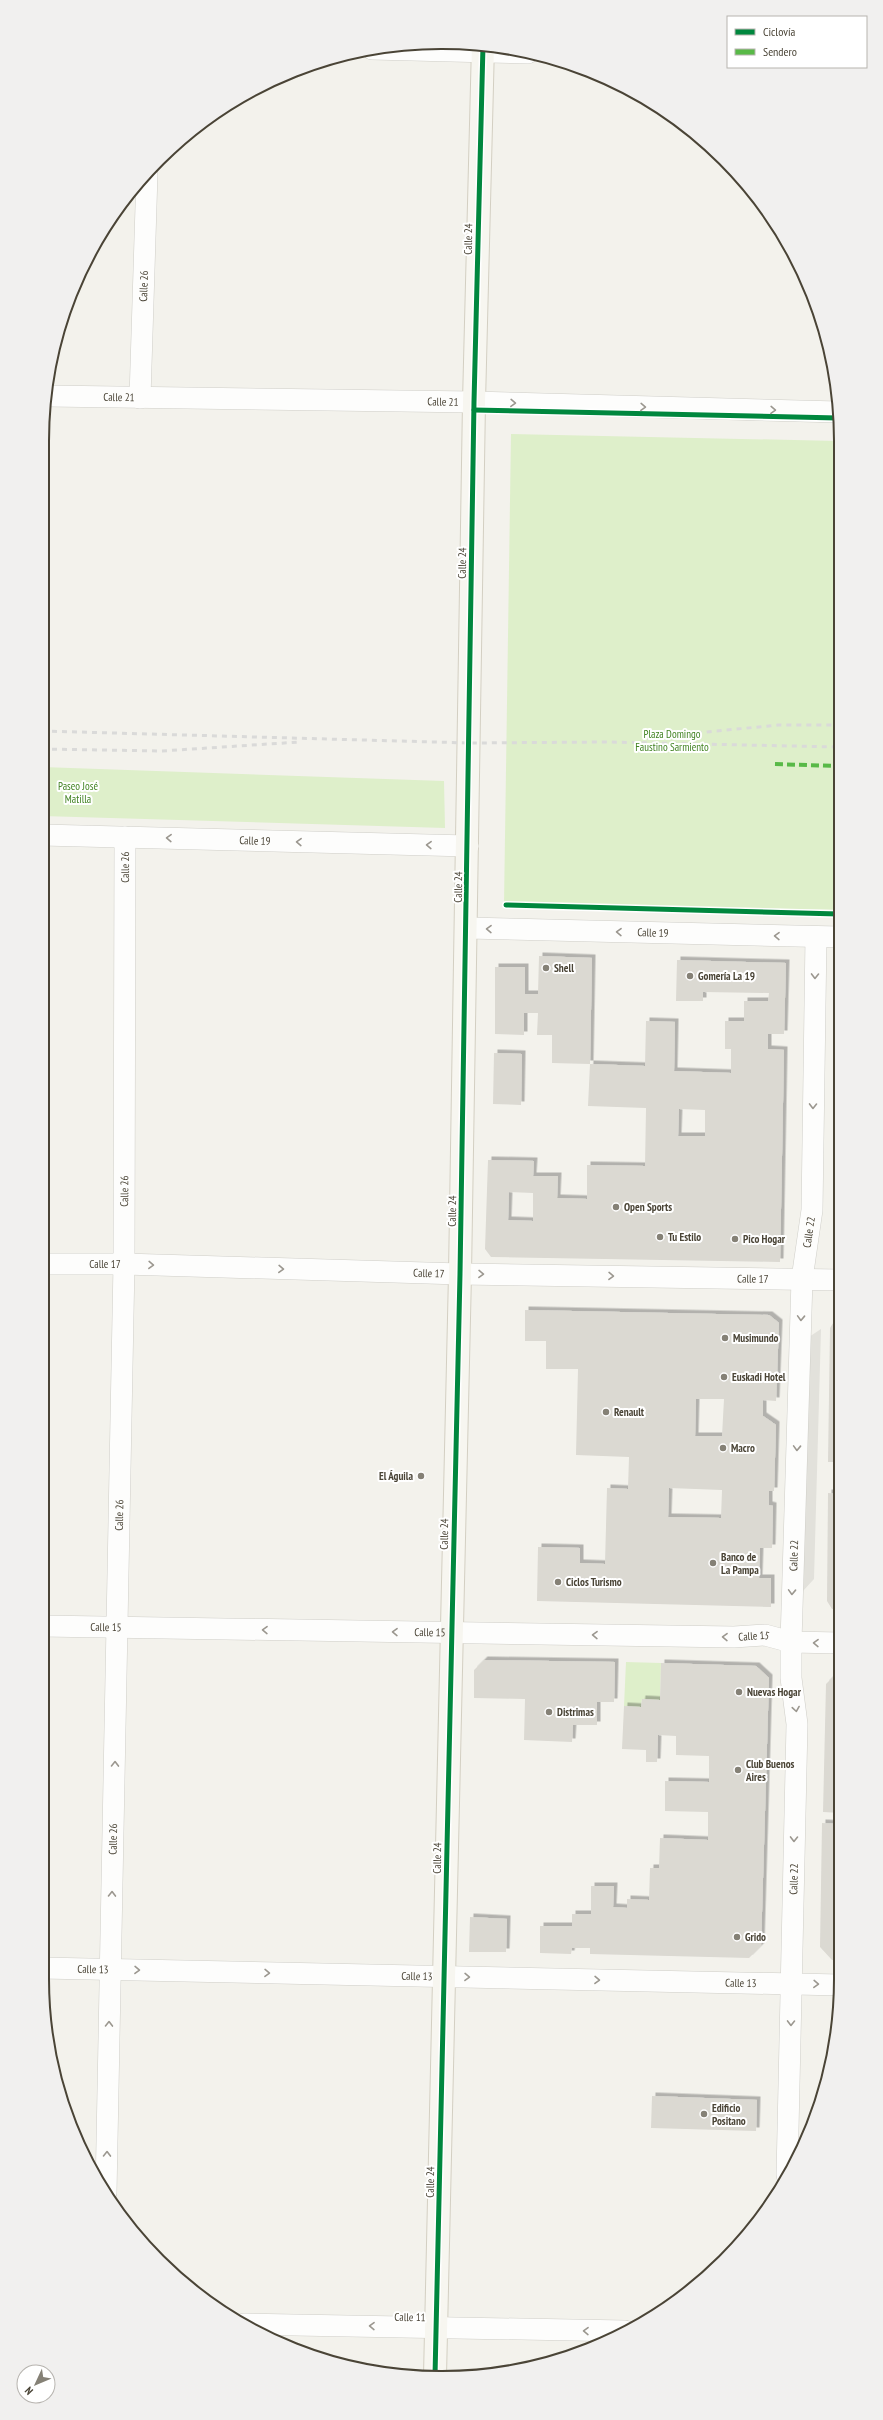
<svg xmlns="http://www.w3.org/2000/svg" width="883" height="2420" font-family="'PT Sans Narrow',sans-serif">
	<style>
		.green { fill: #deefca }
		.parking { fill: #e2e1db }
		.building { fill: #dbd9d2; fill-rule: evenodd; filter: url(#shadow) }
		.lines { fill: none; stroke-linecap: round; stroke-linejoin: round }
		.street-casing { stroke: #cfcec8; stroke-width: 22 }
		.secondary-casing { stroke: #d3cfc2; stroke-width: 24 }
		.street { stroke: #fdfdfc; stroke-width: 21 }
		.secondary { stroke: #f7f6f0; stroke-width: 22 }
		.rail { stroke: #dadad9; stroke-width: 3; stroke-dasharray: 5 5; stroke-linecap: butt }
		.quiet { stroke: #58b947; stroke-width: 4; stroke-dasharray: 8 4; stroke-linecap: butt }
		.cycleway-casing { stroke: #fff; stroke-width: 8 }
		.cycleway { stroke: #00873e; stroke-width: 5 }
		.oneway { stroke: #9b978f }
		.poi-dot { fill: #858176; stroke: #fff; stroke-width: 1.5 }
		.labels { text-anchor: middle; stroke-width: 4; stroke-linejoin: round; paint-order: stroke }
		.street-label { font-size: 11px; fill: #4a4436; stroke: #fff }
		.park-label { font-size: 11px; fill: #428323; stroke: #fff }
		.poi-label { font-size: 11px; font-weight: bold; fill: #4a4436; stroke: #fff; text-anchor: start }
		.rim { fill: none; stroke: #4a4436; stroke-width: 2 }
	</style>
	<defs>
		<filter id="shadow"><feDropShadow dx="3.5" dy="-3.5" stdDeviation="0" flood-color="#0004"/></filter>
	</defs>
	<rect width="100%" height="100%" fill="#f3f2ec"/>
	<!-- green -->
	<g class="green">
		<polygon points="511,434 838,441 839,910 504,904"/>
		<polygon points="42,767 444,781 445,828 42,816"/>
		<polygon points="626,1662 661,1663 660,1700 642,1699 641,1707 624,1706"/>
	</g>
	<!-- parking -->
	<polygon class="parking" points="821,1329 814,1579 802,1592 809,1337"/>
	<!-- building -->
	<g class="building">
		<polygon points="539,956 592,958 590,1064 552,1063 552,1035 537,1035 538,1013 524,1013 524,1035 495,1034 495,967 525,967 525,994 538,994"/>
		<path d="M677,960L786,963L784,1034H768V1049L784,1050L780,1262L491,1257L485,1249L488,1160L534,1161L533,1176H558L557,1198L587,1199V1165L645,1166L646,1108L588,1106L590,1064L645,1066L646,1021L675,1022L674,1071L731,1073V1049H725V1021H744V1001H768L769,993L703,992V1001H676ZM679,1109L705,1110V1136H678ZM509,1192L533,1193V1221L508,1220Z"/>
		<polygon points="494,1053 522,1054 521,1105 493,1104"/>
		<path d="M525,1310L769,1315L779,1323L776,1401L763,1400V1416L776,1425L774,1491H769V1505L773,1506L772,1548H760L759,1578H771V1607L537,1601L538,1547L580,1548V1563L605,1564L607,1488L628,1489L629,1457L576,1455L578,1369H546V1341H525ZM696,1399H724L722,1436H695ZM669,1488L722,1490L721,1518L668,1517Z"/>
		<polygon points="840,1318 840,1462 828,1462 830,1328 835,1320"/>
		<polygon points="828,1493 840,1494 840,1609 832,1609 827,1601"/>
		<polygon points="484,1660 615,1662 614,1702 597,1702 597,1725 573,1725 572,1742 524,1740 525,1699 474,1698 474,1670"/>
		<polygon points="661,1663 756,1666 769,1678 761,1946 749,1958 590,1954 590,1948 572,1948 571,1954 540,1953 540,1926 572,1926 572,1914 591,1914 591,1886 614,1886 613,1907 627,1908 627,1899 649,1900 650,1868 659,1868 660,1838 708,1840 708,1812 665,1811 665,1781 709,1782 709,1756 676,1755 676,1736 658,1735 657,1762 646,1762 646,1750 622,1749 624,1706 641,1707 642,1699 660,1700"/>
		<polygon points="840,1670 841,1813 823,1812 826,1684"/>
		<polygon points="822,1823 841,1824 841,1960 832,1960 820,1947"/>
		<polygon points="470,1917 507,1919 506,1952 469,1952"/>
		<polygon points="652,2096 757,2100 756,2131 651,2128"/>
	</g>
	<g class="lines">
		<!-- street casing -->
		<g class="street-casing">
			<g id="street">
				<polyline points="372,49 528,53"/>
				<path id="s1" d="M48,396L474,402L838,412"/>
				<path id="s2" d="M140,398L147,174"/>
				<path id="s3" d="M42,835L468,846"/>
				<path id="s4" d="M467,928L839,937"/>
				<path id="s5" d="M42,1264H124L460,1274L839,1280"/>
				<path id="s6" d="M42,1626L734,1637L765,1635L791,1642L840,1643"/>
				<path id="s7" d="M42,1968L840,1985"/>
				<path id="s8" d="M787,2175L797,1724L791,1678V1642L802,1279L812,1210L816,937"/>
				<path id="s9" d="M106,2193L124,1264L125,837"/>
				<polyline points="244,2324 625,2331"/>
			</g>
		</g>
		<!-- secondary casing -->
		<g class="secondary-casing">
			<polyline id="secondary" points="435,2376 460,1274 474,402 483,45"/>
		</g>
		<!-- street -->
		<use href="#street" class="street"/>
		<!-- secondary -->
		<use href="#secondary" class="secondary"/>
		<!-- rail -->
		<g class="rail">
			<polyline points="42,731 470,743 607,742 838,747"/>
			<polyline points="647,738 778,725 838,725"/>
			<polyline points="42,749 162,751 299,742"/>
		</g>
		<!-- quiet -->
		<polyline class="quiet" points="775,764 838,766"/>
		<!-- cycleway casing -->
		<g class="cycleway-casing">
			<g id="cycleway">
				<polyline points="474,410 838,418"/>
				<polyline points="506,905 839,914"/>
				<polyline points="435,2376 460,1274 474,402 483,45"/>
			</g>
		</g>
		<!-- cycleway -->
		<use href="#cycleway" class="cycleway"/>
	</g>
	<!-- one-way arrows -->
	<defs><path id="oneway-chevron" d="M-2-3.5L2.5 0L-2 3.5" fill="none" stroke-width="1.6" stroke-linecap="round" stroke-linejoin="round"/></defs>
	<g class="oneway">
		<use href="#oneway-chevron" transform="translate(513 403) rotate(2)"/>
		<use href="#oneway-chevron" transform="translate(643 407) rotate(2)"/>
		<use href="#oneway-chevron" transform="translate(773 410) rotate(2)"/>
		<use href="#oneway-chevron" transform="translate(169 838) rotate(-178)"/>
		<use href="#oneway-chevron" transform="translate(299 842) rotate(-178)"/>
		<use href="#oneway-chevron" transform="translate(429 845) rotate(-178)"/>
		<use href="#oneway-chevron" transform="translate(489 929) rotate(-179)"/>
		<use href="#oneway-chevron" transform="translate(619 932) rotate(-179)"/>
		<use href="#oneway-chevron" transform="translate(777 936) rotate(-179)"/>
		<use href="#oneway-chevron" transform="translate(815 976) rotate(91)"/>
		<use href="#oneway-chevron" transform="translate(813 1106) rotate(91)"/>
		<use href="#oneway-chevron" transform="translate(151 1265) rotate(2)"/>
		<use href="#oneway-chevron" transform="translate(281 1269) rotate(2)"/>
		<use href="#oneway-chevron" transform="translate(481 1274) rotate(1)"/>
		<use href="#oneway-chevron" transform="translate(611 1276) rotate(1)"/>
		<use href="#oneway-chevron" transform="translate(801 1318) rotate(92)"/>
		<use href="#oneway-chevron" transform="translate(797 1448) rotate(92)"/>
		<use href="#oneway-chevron" transform="translate(792 1592) rotate(92)"/>
		<use href="#oneway-chevron" transform="translate(265 1630) rotate(-179)"/>
		<use href="#oneway-chevron" transform="translate(395 1632) rotate(-179)"/>
		<use href="#oneway-chevron" transform="translate(595 1635) rotate(-179)"/>
		<use href="#oneway-chevron" transform="translate(725 1637) rotate(-179)"/>
		<use href="#oneway-chevron" transform="translate(816 1643) rotate(-179)"/>
		<use href="#oneway-chevron" transform="translate(796 1709) rotate(81)"/>
		<use href="#oneway-chevron" transform="translate(115 1764) rotate(-89)"/>
		<use href="#oneway-chevron" transform="translate(794 1839) rotate(91)"/>
		<use href="#oneway-chevron" transform="translate(112 1894) rotate(-89)"/>
		<use href="#oneway-chevron" transform="translate(137 1970) rotate(1)"/>
		<use href="#oneway-chevron" transform="translate(267 1973) rotate(1)"/>
		<use href="#oneway-chevron" transform="translate(467 1977) rotate(1)"/>
		<use href="#oneway-chevron" transform="translate(597 1980) rotate(1)"/>
		<use href="#oneway-chevron" transform="translate(816 1984) rotate(2)"/>
		<use href="#oneway-chevron" transform="translate(791 2023) rotate(91)"/>
		<use href="#oneway-chevron" transform="translate(109 2024) rotate(-89)"/>
		<use href="#oneway-chevron" transform="translate(107 2154) rotate(-89)"/>
		<use href="#oneway-chevron" transform="translate(372 2326) rotate(-179)"/>
		<use href="#oneway-chevron" transform="translate(586 2331) rotate(-179)"/>
	</g>
	<!-- markers -->
	<g class="poi-dot">
		<circle cx="546" cy="968" r="4"/>
		<circle cx="690" cy="976" r="4"/>
		<circle cx="616" cy="1207" r="4"/>
		<circle cx="660" cy="1237" r="4"/>
		<circle cx="735" cy="1239" r="4"/>
		<circle cx="725" cy="1338" r="4"/>
		<circle cx="724" cy="1377" r="4"/>
		<circle cx="606" cy="1412" r="4"/>
		<circle cx="723" cy="1448" r="4"/>
		<circle cx="421" cy="1476" r="4"/>
		<circle cx="713" cy="1563" r="4"/>
		<circle cx="558" cy="1582" r="4"/>
		<circle cx="739" cy="1692" r="4"/>
		<circle cx="549" cy="1712" r="4"/>
		<circle cx="738" cy="1770" r="4"/>
		<circle cx="737" cy="1937" r="4"/>
		<circle cx="704" cy="2114" r="4"/>
	</g>
	<g class="labels">
		<!-- street labels -->
		<g class="street-label">
			<text transform="translate(468 239) rotate(-89)" y="4">Calle 24</text>
			<text dy="4" stroke="none"><textPath href="#s2" startOffset="112">Calle 26</textPath></text>
			<text dy="4" stroke="none"><textPath href="#s1" startOffset="71">Calle 21</textPath></text>
			<text dy="4" stroke="none"><textPath href="#s1" startOffset="395">Calle 21</textPath></text>
			<text transform="translate(462 563) rotate(-89)" y="4">Calle 24</text>
			<text dy="4" stroke="none"><textPath href="#s3" startOffset="213">Calle 19</textPath></text>
			<text dy="4" stroke="none"><textPath href="#s9" startOffset="1326">Calle 26</textPath></text>
			<text transform="translate(458 887) rotate(-89)" y="4">Calle 24</text>
			<text dy="4" stroke="none"><textPath href="#s4" startOffset="186">Calle 19</textPath></text>
			<text dy="4" stroke="none"><textPath href="#s9" startOffset="1002">Calle 26</textPath></text>
			<text transform="translate(452 1211) rotate(-89)" y="4">Calle 24</text>
			<text dy="4" stroke="none"><textPath href="#s8" startOffset="944">Calle 22</textPath></text>
			<text dy="4" stroke="none"><textPath href="#s5" startOffset="63">Calle 17</textPath></text>
			<text dy="4" stroke="none"><textPath href="#s5" startOffset="387">Calle 17</textPath></text>
			<text dy="4" stroke="none"><textPath href="#s5" startOffset="711">Calle 17</textPath></text>
			<text dy="4" stroke="none"><textPath href="#s9" startOffset="678">Calle 26</textPath></text>
			<text transform="translate(444 1534) rotate(-89)" y="4">Calle 24</text>
			<text dy="4" stroke="none"><textPath href="#s8" startOffset="620">Calle 22</textPath></text>
			<text dy="4" stroke="none"><textPath href="#s6" startOffset="64">Calle 15</textPath></text>
			<text dy="4" stroke="none"><textPath href="#s6" startOffset="388">Calle 15</textPath></text>
			<text dy="4" stroke="none"><textPath href="#s6" startOffset="712">Calle 15</textPath></text>
			<text dy="4" stroke="none"><textPath href="#s9" startOffset="354">Calle 26</textPath></text>
			<text transform="translate(437 1858) rotate(-89)" y="4">Calle 24</text>
			<text dy="4" stroke="none"><textPath href="#s8" startOffset="296">Calle 22</textPath></text>
			<text dy="4" stroke="none"><textPath href="#s7" startOffset="51">Calle 13</textPath></text>
			<text dy="4" stroke="none"><textPath href="#s7" startOffset="375">Calle 13</textPath></text>
			<text dy="4" stroke="none"><textPath href="#s7" startOffset="699">Calle 13</textPath></text>
			<text transform="translate(430 2182) rotate(-89)" y="4">Calle 24</text>
			<text transform="translate(410 2317) rotate(1)" y="4">Calle 11</text>
		</g>
		<!-- park labels -->
		<g class="park-label">
			<text x="672" y="738">Plaza Domingo<tspan x="672" dy="13">Faustino Sarmiento</tspan></text>
			<text x="78" y="790">Paseo José<tspan x="78" dy="13">Matilla</tspan></text>
		</g>
		<!-- poi labels -->
		<g class="poi-label">
			<text x="554" y="972">Shell</text>
			<text x="698" y="980">Gomería La 19</text>
			<text x="624" y="1211">Open Sports</text>
			<text x="668" y="1241">Tu Estilo</text>
			<text x="743" y="1243">Pico Hogar</text>
			<text x="733" y="1342">Musimundo</text>
			<text x="732" y="1381">Euskadi Hotel</text>
			<text x="614" y="1416">Renault</text>
			<text x="731" y="1452">Macro</text>
			<text x="413" y="1480" text-anchor="end">El Águila</text>
			<text x="721" y="1561">Banco de<tspan x="721" dy="13">La Pampa</tspan></text>
			<text x="566" y="1586">Ciclos Turismo</text>
			<text x="747" y="1696">Nuevas Hogar</text>
			<text x="557" y="1716">Distrimas</text>
			<text x="746" y="1768">Club Buenos<tspan x="746" dy="13">Aires</tspan></text>
			<text x="745" y="1941">Grido</text>
			<text x="712" y="2112">Edificio<tspan x="712" dy="13">Positano</tspan></text>
		</g>
	</g>
	<!-- crop -->
	<path d="M0 0H883V2420H0ZM441 49H442A392 392 0 0 1 834 441V1979A392 392 0 0 1 442 2371H441A392 392 0 0 1 49 1979V441A392 392 0 0 1 441 49Z" fill="#f1f0ef" fill-rule="evenodd"/>
	<path class="rim" d="M441 49H442A392 392 0 0 1 834 441V1979A392 392 0 0 1 442 2371H441A392 392 0 0 1 49 1979V441A392 392 0 0 1 441 49Z"/>
	<!-- legend -->
	<rect x="727" y="16" width="140" height="52" fill="#ffffff" stroke="#b7b4af"/>
	<rect x="735" y="29" width="20" height="6" fill="#00873e" stroke="#b7b4af"/>
	<text x="763" y="36" font-size="12" fill="#4a4436">Ciclovía</text>
	<rect x="735" y="49" width="20" height="6" fill="#58b947" stroke="#b7b4af"/>
	<text x="763" y="56" font-size="12" fill="#4a4436">Sendero</text>
	<!-- north arrow -->
	<g transform="translate(36 2384) rotate(226)"><circle r="19" fill="#ffffff" stroke="#b7b4af"/>
	<path d="M0-3L7 15L0 10L-7 15Z" fill="#858176"/>
	<text y="-6" font-size="11" font-weight="bold" text-anchor="middle" fill="#4a4436">N</text>
	</g>
</svg>
